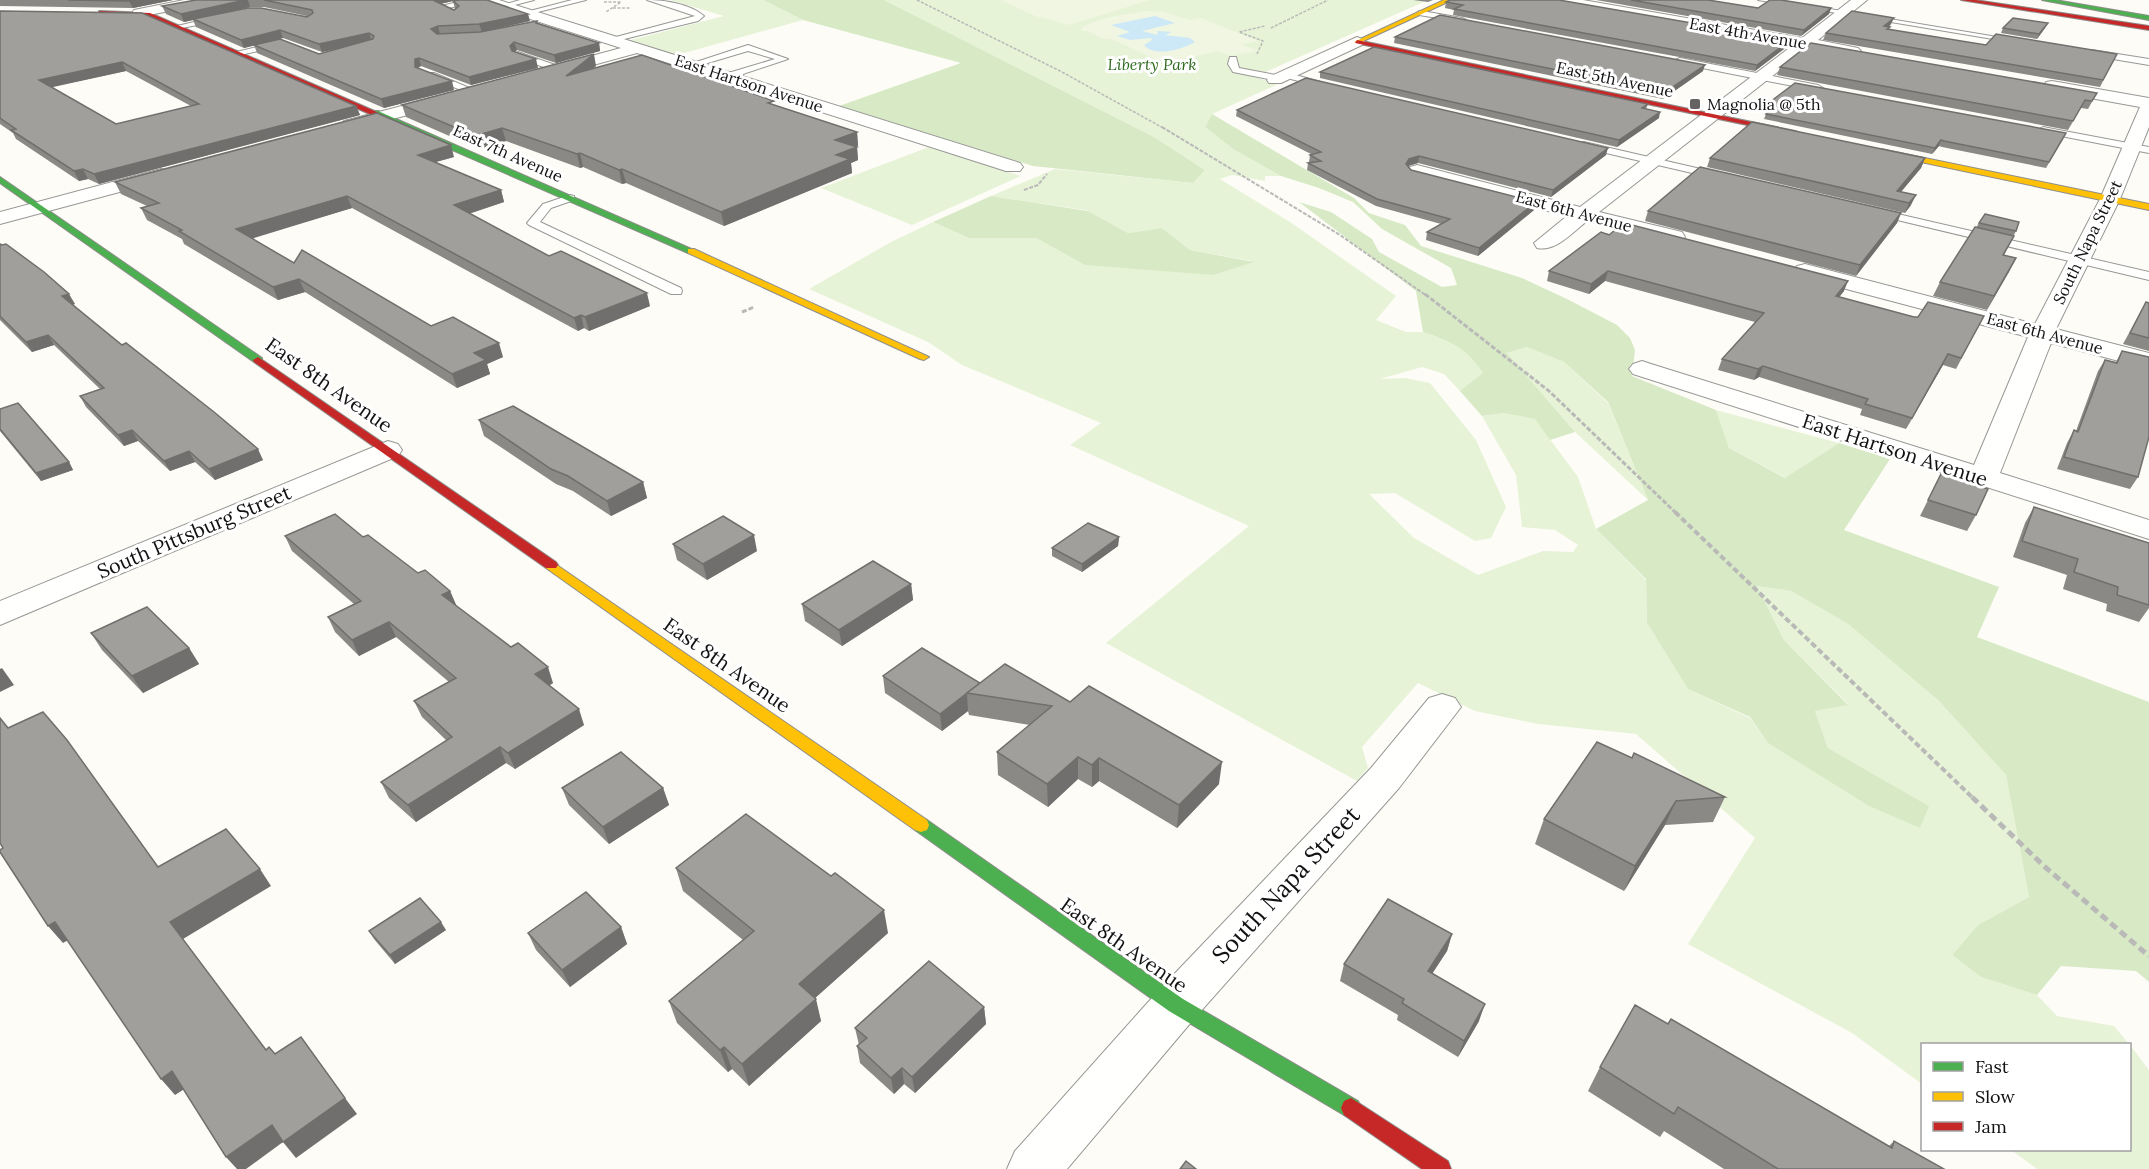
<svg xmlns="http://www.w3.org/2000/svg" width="2149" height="1169" font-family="Lora,serif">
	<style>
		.green { fill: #e7f3d7 }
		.forest { fill: #d8eac5 }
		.pitch { fill: #f0f6e1 }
		.water { fill: #cde8f7 }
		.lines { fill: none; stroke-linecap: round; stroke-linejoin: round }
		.lane-casing { stroke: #979795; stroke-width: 2 }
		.street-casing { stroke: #979795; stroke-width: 2 }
		.fast-casing { stroke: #8e8d8b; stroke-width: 2 }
		.slow-casing { stroke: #8e8d8b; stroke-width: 2 }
		.jam-casing { stroke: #8e8d8b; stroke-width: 2 }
		.path-far4 { stroke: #b9b9b8; stroke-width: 1.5; stroke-dasharray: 3 1.5; stroke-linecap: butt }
		.path-far3 { stroke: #b9b9b8; stroke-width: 2; stroke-dasharray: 4 1.5; stroke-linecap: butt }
		.path-far2 { stroke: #b9b9b8; stroke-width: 3; stroke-dasharray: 5 2; stroke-linecap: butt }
		.path-far1 { stroke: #b9b9b8; stroke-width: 4; stroke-dasharray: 6 3; stroke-linecap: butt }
		.path { stroke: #b9b9b8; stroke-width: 5; stroke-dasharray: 8 4.5; stroke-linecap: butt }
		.lane { fill: #fffffe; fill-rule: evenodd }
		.street { fill: #fffffe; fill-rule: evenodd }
		.fast { fill: #4caf50; fill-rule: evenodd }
		.slow { fill: #ffc107; fill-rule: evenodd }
		.jam { fill: #c62828; fill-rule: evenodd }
		.wall { fill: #8a8986; fill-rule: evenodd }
		.shaded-wall { fill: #716f6d }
		.building { fill: #a19f9c; stroke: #716f6d; stroke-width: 1.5; fill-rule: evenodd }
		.poi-dot { fill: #646362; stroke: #fff; stroke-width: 2 }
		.labels { text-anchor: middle; stroke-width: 6; stroke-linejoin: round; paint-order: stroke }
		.far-street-label { font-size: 16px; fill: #111; stroke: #fff }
		.far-park-label { font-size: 16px; font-style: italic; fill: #2f6b1f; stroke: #fff }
		.far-poi-label { font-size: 16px; fill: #111; stroke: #fff; text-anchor: start }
		.street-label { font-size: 20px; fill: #111; stroke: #fff }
		.near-street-label { font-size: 24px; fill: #111; stroke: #fff }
	</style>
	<rect width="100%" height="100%" fill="#fdfcf7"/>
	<!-- green -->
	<g class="green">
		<polygon points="670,0 763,0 803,20 677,55 631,40 724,16"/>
		<polygon points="884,0 1428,0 1254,77 1278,84 1212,114 1205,127 1233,149 1281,176 1265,176 1265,181 1232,175 1220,179 1290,222 1396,296 1376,320 1406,332 1423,332 1454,343 1473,358 1484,374 1460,391 1444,374 1422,367 1380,379 1405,378 1430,383 1476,440 1506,507 1491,538 1475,541 1395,493 1369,494 1414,538 1478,575 1543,551 1573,552 1578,545 1555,530 1522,527 1516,475 1482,416 1503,413 1535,419 1578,477 1596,529 1646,580 1647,623 1688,689 1750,718 1768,743 1929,806 1828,748 1815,711 1848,704 1784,640 1757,586 1791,591 1848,624 1939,701 2006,775 2029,897 1978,925 1952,955 1981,977 2037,995 2057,1016 2114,1026 2129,1044 1922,1044 1922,1084 1852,1033 1688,944 1755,838 1636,734 1538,724 1475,711 1418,683 1362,747 1368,768 1357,781 1106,643 1249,526 1070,445 1101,423 962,365 928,342 809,289 891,242 933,222 969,238 1036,238 1085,265 1252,261 1190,250 1162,228 1128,233 1086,210 991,196 1055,169 1193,183 1205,170 1154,137"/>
		<polygon points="929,147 1021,176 912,225 821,188"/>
		<polygon points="1527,347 1564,362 1608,403 1648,500 1575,432 1507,353"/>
		<polygon points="1716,410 1839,443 1786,478 1729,448"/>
		<polygon points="2130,1045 2149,1070 2149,1169 2037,1169 2011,1150 2130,1150"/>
	</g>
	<!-- forest -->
	<g class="forest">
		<polygon points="763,0 884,0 1154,137 1205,170 1193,183 1033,166 839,106 961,63 803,20"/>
		<path d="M1212,114L1354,198L1369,213L1405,225L1421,246L1522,278L1569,300L1617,325L1630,338L1635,350L1632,376L1716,410L1729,448L1785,478L1839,443L1890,459L1844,530L1999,587L1977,637L2149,702V982L2136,971L2061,966L2037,995L1981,977L1952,955L1978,925L2029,897L2006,775L1939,701L1848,624L1791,591L1757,586L1784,640L1848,705L1815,711L1828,748L1929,806L1920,828L1869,806L1768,743L1750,717L1688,689L1647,623L1646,579L1596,529L1648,500L1608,402L1564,362L1527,347L1507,353L1575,432L1550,440L1535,419L1503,413L1482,416L1460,391L1483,373C1466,347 1452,342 1423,332L1416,291L1299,202L1331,212L1372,239L1379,252L1442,287L1457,285L1451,268L1382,229L1353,202L1319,188L1281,176L1233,149L1205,127Z"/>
		<polygon points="991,196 1088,211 1128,233 1162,228 1190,250 1254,262 1213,275 1085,265 1036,238 969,238 933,222"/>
	</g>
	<!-- pitch -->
	<g class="pitch">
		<polygon points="1001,0 1149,0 1070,25 1035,16"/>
		<path d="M1147,11L1164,12L1190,20L1201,18L1258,41L1242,44L1257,51L1230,56L1219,51L1163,63L1114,40L1101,38L1088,31H1082L1081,28C1102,16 1124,15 1147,11Z"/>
	</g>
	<!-- water -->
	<path class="water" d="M1155,16L1175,23L1142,31L1158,35L1157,31L1172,32L1165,35L1190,38L1195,42C1183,49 1155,58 1144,45L1152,40L1151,38L1130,40L1117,36L1130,32L1111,25Z"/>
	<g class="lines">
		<!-- lane casing -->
		<g class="lane-casing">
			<g id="lane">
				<polygon points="466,0 482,0 449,8 459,14 455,16 437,7"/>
				<polygon points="520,0 534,0 503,8 499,6"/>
				<polygon points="572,0 586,0 526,15 522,13"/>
				<path d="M647,0C665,0 690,4 704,16L698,21L612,42V38L695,16Z"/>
				<polygon points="1758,0 1776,0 2021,41 2017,43"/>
				<polygon points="1422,11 1462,18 1466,20 1462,22 1419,15 1419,11"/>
				<polygon points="219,16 222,16 222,20 177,29 173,27"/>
				<polygon points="278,42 282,44 281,46 236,56 232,53"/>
				<polygon points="748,45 788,59 728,79 724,76 725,74 775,59 748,51 691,68 687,65"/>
				<polygon points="2092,50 2149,59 2149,65 2089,55 2089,51"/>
				<polygon points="518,52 561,67 562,69 555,71 515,57 514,55"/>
				<polygon points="1230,57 1236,57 1239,68 1281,76 1285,72 1331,85 1326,88 1283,77 1279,81 1233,72 1228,64"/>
				<polygon points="1680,58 1818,85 1823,88 1818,91 1677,63 1677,59"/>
				<polygon points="428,73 434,73 479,92 471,94 428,77"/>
				<polygon points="2043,127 2149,147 2149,153 2040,132 2038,130"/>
				<polygon points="1584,142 1718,173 1723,176 1718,179 1580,147 1580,143"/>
				<polygon points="570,195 574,196 574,200 551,208 540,222 681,288 682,291 681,294 671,294 529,225 527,223 543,204"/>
				<polygon points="1876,209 2149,272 2149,280 1872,214 1872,210"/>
			</g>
		</g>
		<!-- street casing -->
		<g class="street-casing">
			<g id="street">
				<polygon points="184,0 212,0 205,4 139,17 132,13 134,10"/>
				<polygon points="478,0 499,0 1020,163 1023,167 1020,171 1006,171 637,53 553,76 547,74 545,71 547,68 621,48 480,3"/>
				<path d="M1552,0H1583L1802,38L1851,0H1867L1818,40L1858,48L1861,51L1858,54L1853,56L1808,48L1599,212L1682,232L1685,237L1682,242L1674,243L1587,221C1573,232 1556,252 1537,248L1534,243L1567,216L1410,175L1407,171L1410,167L1417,165L1580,207L1793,45L1559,4Z"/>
				<polygon points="1357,37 1362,39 1365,42 1362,45 1281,83 1269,83 1267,80 1269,77"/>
				<polygon points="2052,81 2149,98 2149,127 2120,199 2056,329 2149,353 2149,369 2051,343 2000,473 2149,520 2149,539 1633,374 1629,369 1633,364 1642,361 1651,364 1974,465 2028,337 1797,276 1794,271 1797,266 1805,264 2035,324 2100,199 2140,107 2046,90 2044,86 2046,82"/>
				<polygon points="448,94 454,95 457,99 454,103 350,130 344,129 341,125 344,121"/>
				<polygon points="161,169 168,171 171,175 168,179 0,224 0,212"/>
				<polygon points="388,441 398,444 402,450 398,456 0,625 0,601"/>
				<polygon points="1442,694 1455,698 1461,707 1399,788 1193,1020 1067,1169 1007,1169 1015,1151 1159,990 1371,768 1429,698"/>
			</g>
		</g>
		<!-- fast casing -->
		<g class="fast-casing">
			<g id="fast">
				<polygon points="2042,0 2055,0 2149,16 2149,20"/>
				<polygon points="372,111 378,111 696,251 688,253 372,115"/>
				<polygon points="0,177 262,358 262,362 254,362 0,183"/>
				<polygon points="921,818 927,820 1183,999 1358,1101 1361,1108 1358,1115 1351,1118 1344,1115 1169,1011 915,830 913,825 915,820"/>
			</g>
		</g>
		<!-- slow casing -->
		<g class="slow-casing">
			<g id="slow">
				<polygon points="1444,0 1452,0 1359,43 1354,42"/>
				<polygon points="1881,149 2149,204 2149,210 1878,153 1877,151"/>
				<polygon points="688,249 694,249 929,357 924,360 920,359 688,253"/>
				<polygon points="551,561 927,820 929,825 927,830 921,832 915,830 546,568 544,565 546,562"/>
			</g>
		</g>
		<!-- jam casing -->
		<g class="jam-casing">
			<g id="jam">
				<polygon points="1961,0 1975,0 2149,26 2149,30"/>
				<polygon points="99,11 150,13 379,113 372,115 147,16 101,14"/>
				<polygon points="1357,40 1795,131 1799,133 1795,135 1355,43"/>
				<polygon points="258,357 556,562 558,565 556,568 546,568 254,362 253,360"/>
				<polygon points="1351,1098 1448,1161 1451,1169 1422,1169 1344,1115 1341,1108 1344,1101"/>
			</g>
		</g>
		<!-- path-far4 -->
		<g class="path-far4">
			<polyline points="917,0 1062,72 1165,129"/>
			<polyline points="604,2 621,2 606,12"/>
			<polyline points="613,8 630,8"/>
			<polyline points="1271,28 1328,0"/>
			<polyline points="1257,54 1263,41 1239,32 1265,26"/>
		</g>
		<!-- path-far3 -->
		<g class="path-far3">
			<polyline points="1162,127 1340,235 1427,296"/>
			<polyline points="1024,190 1038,185 1047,174"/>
		</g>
		<!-- path-far2 -->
		<g class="path-far2">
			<polyline points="1425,294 1549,391 1677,514"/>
			<polyline points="742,312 754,307"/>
		</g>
		<!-- path-far1 -->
		<polyline class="path-far1" points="1675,512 1973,798"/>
		<!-- path -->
		<polyline class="path" points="1972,797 2045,867 2149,956"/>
		<!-- lane -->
		<use href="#lane" class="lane"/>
		<!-- street -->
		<use href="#street" class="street"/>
		<!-- fast -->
		<use href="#fast" class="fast"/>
		<!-- slow -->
		<use href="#slow" class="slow"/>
		<!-- jam -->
		<use href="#jam" class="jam"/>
	</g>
	<!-- wall -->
	<g class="wall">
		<polygon points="0,0 173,0 133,8 0,6"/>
		<path d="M196,0H457L440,4L454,10L455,9L453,1L530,21L482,32L440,34L480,32L537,21L538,23L599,43L600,51L556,63L517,50L515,52L538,68L471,85L421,66L418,68L454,90L384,108L257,53L254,45L319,54L345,47L322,52L283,38L244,48L196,27L193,20L184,22L166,14L162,6ZM250,7H264L307,16L228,12Z"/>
		<polygon points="1413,0 1433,0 1428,2"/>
		<polygon points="1596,0 1707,0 1758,8 1831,8 1829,14 1801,36"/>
		<polygon points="1446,2 1790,40 1788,46 1755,71 1453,15 1454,10 1445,8"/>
		<path d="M0,11L356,106L360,115L99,184L88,179L79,181L16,139L13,133L0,124ZM126,71L191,106L116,124L51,87Z"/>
		<polygon points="1891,24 1889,27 1890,27 1889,30 1986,45 2117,54 2100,87 1823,40 1826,33"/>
		<polygon points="2003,28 2045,28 2037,39 2001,33"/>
		<polygon points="1395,37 1703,71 1663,99 1394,43"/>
		<polygon points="596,66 594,68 774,105 857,132 858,146 855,146 857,147 858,160 851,163 852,173 724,226 626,183 622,184 583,167 580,168 506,141 479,149 406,117 402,105"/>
		<polygon points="1780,67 2097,93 2088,109 2081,108 2068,130 1777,75"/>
		<polygon points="1320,72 1648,104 1646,109 1659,118 1617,147 1320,78"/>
		<polygon points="1766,105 2063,139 2046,168 1942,147 1939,146 1932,154 1764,119 1766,114 1768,111 1764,111"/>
		<polygon points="1237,110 1606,155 1551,197 1418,163 1408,166 1411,170 1536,202 1534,210 1478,256 1426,240 1427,232 1441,224 1376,206 1307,170 1308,163 1311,163 1309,162 1310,155 1311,154 1236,116"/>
		<polygon points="454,157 435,162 501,190 504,202 469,214 549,256 650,306 589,331 584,328 578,331 352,208 251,238 294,263 431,326 503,357 487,364 490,374 457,388 305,292 278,300 184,244 182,239 147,220 141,208 147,206 121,194 115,182"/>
		<polygon points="1710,158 1925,158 1921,168 1901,192 1911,205 1905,213 1707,167"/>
		<polygon points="1648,211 1901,213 1897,223 1856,276 1645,221"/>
		<polygon points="1979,223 2016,231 2004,255 2016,258 1987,310 1933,296 1940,282"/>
		<polygon points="1601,232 1844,291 1839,297 1914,317 1984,316 1956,369 1943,365 1906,429 1860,415 1862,409 1759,377 1754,380 1718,370 1722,359 1755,322 1605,281 1589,294 1547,281 1549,271"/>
		<polygon points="0,244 75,304 72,305 263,460 215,480 195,462 170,471 138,441 124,446 86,407 80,396 100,389 54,345 32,352 0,320"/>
		<polygon points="2146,302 2149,303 2149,351 2123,344"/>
		<polygon points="2122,351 2138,477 2130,489 2057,469 2067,443 2074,430 2076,431 2098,371 2105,360 2116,362"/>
		<polygon points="0,409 69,462 73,470 41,481 0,431"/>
		<polygon points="479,420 643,482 647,498 611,516 573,491 556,484 484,436"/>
		<polygon points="1941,474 1976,515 1967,531 1920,516"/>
		<polygon points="2034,507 2149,543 2149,608 2139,622 2106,611 2107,604 2063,589 2067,575 2013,557 2025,523"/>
		<polygon points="285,536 363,537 418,573 450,591 457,607 553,683 549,686 584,725 515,769 506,763 416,822 389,798 381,782 447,741 422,717 414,701 449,682 396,637 359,656 335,632 328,617 354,604 292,551"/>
		<polygon points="1119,537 1118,546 1082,572 1052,556 1052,548"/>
		<polygon points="673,544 757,551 707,580 677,560"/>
		<polygon points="911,584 913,600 842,646 805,621 802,604"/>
		<polygon points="91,633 189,648 199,664 143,693 102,650"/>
		<polygon points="883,676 980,683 1070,702 1219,784 1177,828 1099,781 1092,787 1078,779 1048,807 998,775 997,752 1030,725 969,715 968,711 942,731 885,693"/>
		<polygon points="1632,758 1725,797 1713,822 1665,825 1624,891 1535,844 1544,819"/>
		<polygon points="562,788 663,788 669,805 609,844 569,805"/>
		<polygon points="676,868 888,933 815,998 821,1021 749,1086 732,1069 728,1072 677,1023 669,1001 743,940 683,891"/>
		<polygon points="621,927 627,944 570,987 536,950 528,933"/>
		<polygon points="446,930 395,964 374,939 369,931"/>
		<polygon points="1452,934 1447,951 1432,973 1479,1021 1458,1057 1397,1020 1398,1015 1340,981 1344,964"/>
		<polygon points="984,1007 986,1024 915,1093 904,1084 894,1094 860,1063 857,1046 859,1045 855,1028"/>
		<polygon points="1668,1024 1889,1146 1894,1141 1944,1169 1724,1169 1664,1131 1660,1137 1588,1091 1600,1067"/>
	</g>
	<!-- shaded-wall -->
	<g class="shaded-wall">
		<polygon points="134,0 173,0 133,8 129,1"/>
		<polygon points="245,0 248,0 250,7 184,22 181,14"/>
		<polygon points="433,0 457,0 436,5"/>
		<polygon points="1831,8 1829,14 1801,36 1804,30"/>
		<polygon points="528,14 530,21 482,32 479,24"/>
		<polygon points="1894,18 1891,24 1882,33 1884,26"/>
		<polygon points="2048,23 2045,28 2037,39 2039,34"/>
		<polygon points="438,26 440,34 434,37 431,29"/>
		<polygon points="280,30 283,38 244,48 241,40"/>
		<polygon points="369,33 372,41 322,52 319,44"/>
		<polygon points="1790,40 1788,46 1755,71 1757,65"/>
		<polygon points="514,42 517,50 512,54 510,46"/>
		<polygon points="599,43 600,51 556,63 554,55"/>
		<polygon points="594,54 596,66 570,88 566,76"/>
		<polygon points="419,58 421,66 417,68 415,67 415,59"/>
		<polygon points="536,59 538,68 471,85 469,77"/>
		<polygon points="122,62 126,71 44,89 39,80"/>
		<polygon points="1705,65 1703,71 1663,99 1665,92"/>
		<polygon points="452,81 454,90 384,108 381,99"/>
		<polygon points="356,106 360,115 99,184 94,174"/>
		<polygon points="1660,112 1659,118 1617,147 1619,140"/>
		<polygon points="502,128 506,141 479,149 475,136"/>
		<polygon points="857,132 858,146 836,153 835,140"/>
		<polygon points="1941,140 1939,146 1932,154 1935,148"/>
		<polygon points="451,145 454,157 422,166 418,155"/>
		<polygon points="857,147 858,160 851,163 852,173 724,226 721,212 836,155"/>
		<polygon points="1608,148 1606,155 1551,197 1553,190"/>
		<polygon points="580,153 583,167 580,168 577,154"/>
		<polygon points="1419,156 1418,163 1408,166 1405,171 1406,164 1409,159"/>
		<polygon points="1925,158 1921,168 1893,201 1897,191"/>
		<polygon points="83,169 88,179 79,181 74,171"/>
		<polygon points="622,169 626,183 622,184 619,170"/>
		<polygon points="501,190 504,202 458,217 454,205"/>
		<polygon points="1916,195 1911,205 1905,213 1909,203"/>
		<polygon points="347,196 352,208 241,242 236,229"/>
		<polygon points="1536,202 1534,210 1478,256 1479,248"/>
		<polygon points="1901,213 1897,223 1856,276 1860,265"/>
		<polygon points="2016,258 2009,272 1987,310 1994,296"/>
		<polygon points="1608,271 1605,281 1589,294 1591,284"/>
		<polygon points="299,279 305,292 278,300 273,287"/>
		<polygon points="1848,281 1844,291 1832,306 1836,296"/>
		<polygon points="647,293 650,306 589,331 585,317"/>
		<polygon points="69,294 75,304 67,306 62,296"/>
		<polygon points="581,315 584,328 578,331 574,318"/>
		<polygon points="48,335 54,345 32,352 26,342"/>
		<polygon points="499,343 503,357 487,364 490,374 457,388 452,374 474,353"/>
		<polygon points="1948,354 1943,365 1906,429 1912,418"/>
		<polygon points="1763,366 1759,377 1754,380 1758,369"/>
		<polygon points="132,430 138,441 124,446 118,435"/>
		<polygon points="258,449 263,460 215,480 209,469"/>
		<polygon points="189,451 195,462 170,471 164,461"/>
		<polygon points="69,462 73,470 41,481 36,473"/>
		<polygon points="643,482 647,498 611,516 607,501"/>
		<polygon points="754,535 757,551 707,580 703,564"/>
		<polygon points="1119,537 1118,546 1082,572 1082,564"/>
		<polygon points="911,584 913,600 842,646 839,630"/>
		<polygon points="450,591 457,607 442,595"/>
		<polygon points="389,622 396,637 359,656 352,640"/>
		<polygon points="189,648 199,664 143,693 132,676"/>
		<polygon points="548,667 553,683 541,690 535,674"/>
		<polygon points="2,668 14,685 0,692 0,669"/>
		<polygon points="967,694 968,711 942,731 940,714"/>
		<polygon points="579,709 584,725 515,769 508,753"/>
		<polygon points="500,747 506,763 416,822 408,805"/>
		<polygon points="1078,757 1078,779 1048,807 1047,784"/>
		<polygon points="1099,758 1099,781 1092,787 1092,765"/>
		<polygon points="1222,762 1219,784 1177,828 1179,805"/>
		<polygon points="663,788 669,805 609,844 603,827"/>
		<polygon points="1676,801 1665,825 1624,891 1635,866"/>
		<polygon points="260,869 271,886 183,939 170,922"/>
		<polygon points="884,910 888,933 805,1007 799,984"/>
		<polygon points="55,922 70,939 63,943 48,926"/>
		<polygon points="441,922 446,930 395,964 390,955"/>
		<polygon points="621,927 627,944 570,987 562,970"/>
		<polygon points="1452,934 1447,951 1423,988 1428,971"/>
		<polygon points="816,999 821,1021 749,1086 742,1064"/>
		<polygon points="1485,1004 1479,1021 1458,1057 1464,1041"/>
		<polygon points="984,1007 986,1024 915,1093 912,1077"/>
		<polygon points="724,1047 732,1069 728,1072 720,1050"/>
		<polygon points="902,1068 904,1084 894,1094 891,1078"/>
		<polygon points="172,1071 186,1088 175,1095 161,1079"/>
		<polygon points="345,1098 357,1114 296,1158 283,1142 246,1169 237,1169 226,1157 272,1125"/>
	</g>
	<!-- building -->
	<g class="building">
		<polygon points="68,0 134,0 129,1"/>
		<polygon points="196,0 245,0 181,14 162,6"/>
		<polygon points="264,0 433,0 454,10 459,6 453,1 459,0 487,0 528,14 479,24 438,26 431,29 437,34 480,32 537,21 536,23 599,43 554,55 514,42 510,46 512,51 536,59 469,77 419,58 415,59 415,67 452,81 381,99 254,45 280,39 319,54 373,39 374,36 369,33 319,44 280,30 241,40 193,19 248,8 261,8 307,17 313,13 312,10"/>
		<polygon points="1450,0 1559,0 1790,40 1757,65 1454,9 1463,5 1446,2"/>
		<polygon points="1631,0 1708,0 1758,8 1770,0 1781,0 1831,8 1804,30"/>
		<path d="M0,11L142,13L356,106L94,174L83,169L74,171L11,130L16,129L0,118ZM122,62L199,104L116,124L39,80Z"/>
		<polygon points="1852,11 1894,18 1884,26 1890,27 1887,29 1986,45 1996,34 2117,54 2103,80 1826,33"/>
		<polygon points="1440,15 1705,65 1665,92 1395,37"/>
		<polygon points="2013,18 2048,23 2039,34 2003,28"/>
		<polygon points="1811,43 2097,93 2092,101 2085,100 2073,121 1780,67"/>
		<polygon points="1374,47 1648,104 1642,108 1660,112 1619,140 1320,72"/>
		<polygon points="594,54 566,76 642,55 774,101 768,103 857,132 835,140 857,147 836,155 850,159 721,212 622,169 619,170 580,153 577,154 502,128 475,136 402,105"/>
		<polygon points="1306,78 1608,148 1553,190 1419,156 1409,159 1406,164 1411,170 1536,202 1479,248 1427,232 1450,219 1377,199 1308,163 1321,161 1310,155 1321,152 1237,110"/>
		<polygon points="1795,83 2066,133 2049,162 1944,141 1941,140 1935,148 1766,114 1774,106 1766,105"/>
		<polygon points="377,113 451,145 418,155 501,190 454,205 549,256 561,251 647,293 585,317 581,315 574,318 347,196 236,229 294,263 302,250 431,326 453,317 499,343 474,353 486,360 452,374 299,279 273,287 179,231 182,230 141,208 159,203 115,182"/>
		<polygon points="1752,122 1925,158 1897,191 1916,195 1909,203 1710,158"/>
		<polygon points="1700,167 1901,213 1860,265 1648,211"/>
		<polygon points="1985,214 2019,222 2016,231 1979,223"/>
		<polygon points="1632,225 1848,281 1836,296 1914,317 1918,317 1928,302 1984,316 1961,358 1948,354 1912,418 1865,404 1868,399 1763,366 1758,369 1722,359 1764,313 1608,271 1591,284 1549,271 1601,232 1609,235 1615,230 1624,232"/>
		<polygon points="1975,227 2014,236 2003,255 2016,258 1994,296 1940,282"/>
		<polygon points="0,244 2,245 6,244 44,272 69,294 62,296 122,345 126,343 214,412 258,449 209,469 189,451 164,461 132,430 118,435 80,396 104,388 48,335 26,342 0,316"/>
		<polygon points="2146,302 2149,303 2149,338 2130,333"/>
		<polygon points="2122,351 2149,357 2149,437 2138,477 2064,457 2074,430 2078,432 2105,360 2117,363"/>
		<polygon points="18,403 69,462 36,473 0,429 0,409"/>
		<polygon points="513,406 643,482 607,501 568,476 551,469 479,420"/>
		<polygon points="1941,474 1988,489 1976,515 1928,500"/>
		<polygon points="2034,507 2149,543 2149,605 2117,595 2118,587 2074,572 2078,559 2022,541"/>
		<polygon points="335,514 363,537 368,535 418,573 425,570 450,591 442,595 511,647 518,643 548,667 535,674 579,709 508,753 500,747 408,805 381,782 452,737 414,701 456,678 389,622 352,640 328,617 361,601 285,536"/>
		<polygon points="723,516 754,535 703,564 673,544"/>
		<polygon points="1088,523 1119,537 1082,564 1052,548"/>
		<polygon points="873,561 911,584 839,630 802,604"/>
		<polygon points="147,607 189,648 132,676 91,633"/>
		<polygon points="922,648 980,683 940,714 883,676"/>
		<polygon points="1005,664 1070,702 1089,686 1222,762 1179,805 1099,758 1092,765 1078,757 1047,784 997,752 1052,706 967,693"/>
		<polygon points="43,712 67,740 158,867 226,829 260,869 170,922 266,1050 269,1047 275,1054 301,1037 345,1098 283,1142 272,1125 226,1157 172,1071 161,1079 55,922 48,926 0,852 0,850 3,848 0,843 0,718 8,728"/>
		<polygon points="1597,742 1632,758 1634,753 1725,797 1676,801 1635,866 1544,819"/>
		<polygon points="621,752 663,788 603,827 562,788"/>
		<polygon points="746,814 831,876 835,873 884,910 799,984 816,999 742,1064 724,1047 720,1050 669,1001 754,931 676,868"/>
		<polygon points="586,892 621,927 562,970 528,933"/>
		<polygon points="420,898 441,922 390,955 369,931"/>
		<polygon points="1388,899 1452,934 1428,971 1485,1004 1464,1041 1402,1003 1404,999 1344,964"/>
		<polygon points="929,961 984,1007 912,1077 902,1068 891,1078 857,1046 867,1038 855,1028"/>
		<polygon points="1635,1005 1668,1024 1671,1019 1892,1148 1894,1141 1944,1169 1778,1169 1678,1107 1674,1114 1600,1067"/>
		<polygon points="1186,1161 1196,1169 1180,1169"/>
	</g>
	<!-- markers -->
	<rect class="poi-dot" x="1689" y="98" width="12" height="12" rx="3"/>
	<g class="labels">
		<!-- far-street labels -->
		<g class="far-street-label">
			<text transform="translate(1748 33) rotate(10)" y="6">East 4th Avenue</text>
			<text transform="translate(1615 79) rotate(12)" y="6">East 5th Avenue</text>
			<text transform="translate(749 83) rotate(18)" y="6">East Hartson Avenue</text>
			<text transform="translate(508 153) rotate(24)" y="6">East 7th Avenue</text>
			<text transform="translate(1574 211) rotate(15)" y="6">East 6th Avenue</text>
			<text transform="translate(2087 242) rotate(-64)" y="6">South Napa Street</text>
			<text transform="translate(2045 333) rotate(15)" y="6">East 6th Avenue</text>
		</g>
		<!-- far-park labels -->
		<g class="far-park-label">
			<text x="1152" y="70">Liberty Park</text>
		</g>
		<!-- far-poi labels -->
		<g class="far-poi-label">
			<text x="1707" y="110">Magnolia @ 5th</text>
		</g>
		<!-- street labels -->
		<g class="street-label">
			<text transform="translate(329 385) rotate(35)" y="7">East 8th Avenue</text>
			<text transform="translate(1895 450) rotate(18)" y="7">East Hartson Avenue</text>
			<text transform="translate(194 532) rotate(-23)" y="7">South Pittsburg Street</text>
			<text transform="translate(727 665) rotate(35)" y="7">East 8th Avenue</text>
			<text transform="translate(1124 945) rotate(35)" y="7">East 8th Avenue</text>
		</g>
		<!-- near-street labels -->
		<g class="near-street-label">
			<text transform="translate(1286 885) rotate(-47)" y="8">South Napa Street</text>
		</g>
	</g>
	<!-- legend -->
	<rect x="1921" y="1043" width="210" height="108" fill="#ffffff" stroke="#a0a0a0" stroke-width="1.5"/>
	<rect x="1933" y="1062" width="30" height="9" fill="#4caf50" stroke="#a0a0a0" stroke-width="1.5"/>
	<text x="1975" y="1073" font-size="18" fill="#111111">Fast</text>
	<rect x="1933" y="1092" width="30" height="9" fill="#ffc107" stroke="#a0a0a0" stroke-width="1.5"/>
	<text x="1975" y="1103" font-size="18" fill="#111111">Slow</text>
	<rect x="1933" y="1122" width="30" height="9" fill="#c62828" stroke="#a0a0a0" stroke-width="1.5"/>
	<text x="1975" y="1133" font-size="18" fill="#111111">Jam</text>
</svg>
